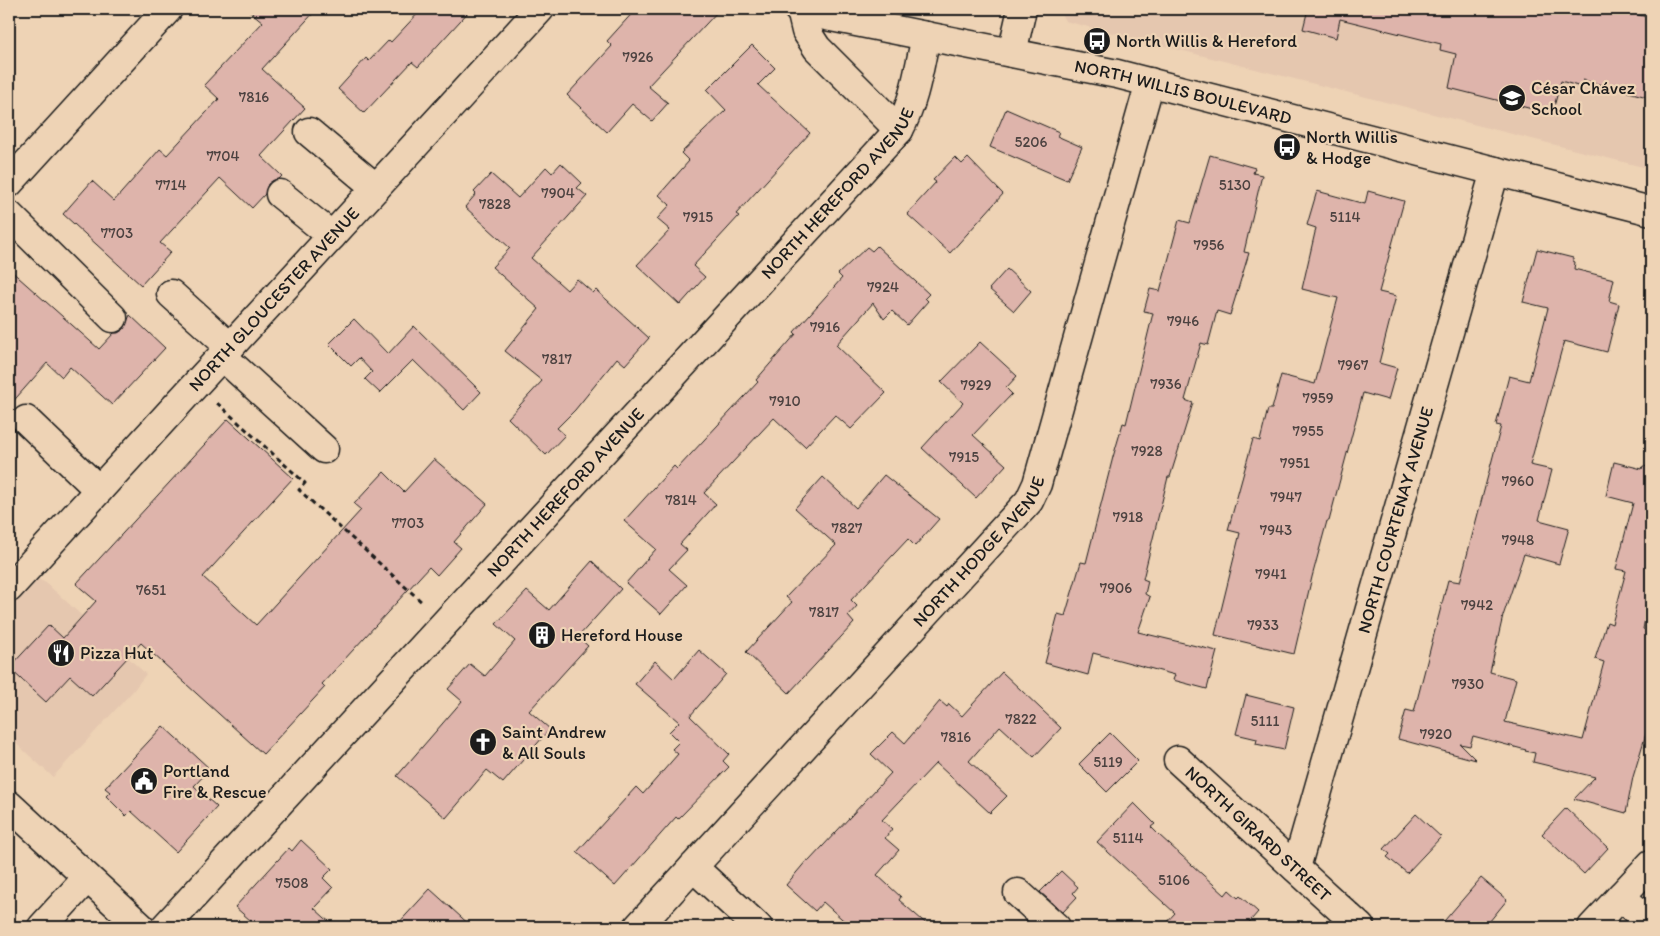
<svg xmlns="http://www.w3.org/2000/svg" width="1660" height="936" font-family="Itim,sans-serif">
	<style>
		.built { fill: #e5c7af }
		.building { fill: #deb4ab; stroke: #1c1c1c }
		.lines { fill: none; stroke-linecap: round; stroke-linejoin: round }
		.minor-casing { stroke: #1c1c1c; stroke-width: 31 }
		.major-casing { stroke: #1c1c1c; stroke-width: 31 }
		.path { stroke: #1c1c1c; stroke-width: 3; stroke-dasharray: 5 4; stroke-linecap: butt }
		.minor { stroke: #eed3b5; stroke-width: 28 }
		.major { stroke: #eed3b5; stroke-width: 28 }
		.labels { text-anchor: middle; stroke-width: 4.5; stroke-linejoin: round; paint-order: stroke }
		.number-label { font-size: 15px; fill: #4c4240 }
		.poi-label { font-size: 18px; fill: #1c1c1c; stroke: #eed3b5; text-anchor: start }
		.street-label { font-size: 18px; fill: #1c1c1c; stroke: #eed3b5 }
	</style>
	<rect width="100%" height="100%" fill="#eed3b5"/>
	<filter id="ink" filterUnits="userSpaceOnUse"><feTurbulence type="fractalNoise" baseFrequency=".02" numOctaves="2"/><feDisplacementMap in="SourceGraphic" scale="10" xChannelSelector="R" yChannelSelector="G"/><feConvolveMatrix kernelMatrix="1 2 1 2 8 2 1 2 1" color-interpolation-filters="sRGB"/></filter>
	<g filter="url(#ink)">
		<!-- built -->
		<g class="built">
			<polygon points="1062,9 1651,9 1651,169 1065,21 1061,14"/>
			<polygon points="9,564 46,583 146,674 133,691 53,777 9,737"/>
		</g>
		<!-- building -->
		<g class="building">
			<polygon points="247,9 317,9 262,69 305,108 261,156 282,176 279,179 274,180 268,184 265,194 252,208 220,178 160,243 171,252 141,285 63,214 92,181 114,201 160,149 167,155 219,99 204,85 263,22"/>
			<polygon points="422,9 471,9 418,67 412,62 364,113 338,89 366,58 369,61 389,40 391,42"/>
			<polygon points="636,9 720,9 648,86 668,103 652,121 632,104 607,132 567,95 612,46 607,41"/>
			<polygon points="1308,9 1636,9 1635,14 1651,18 1651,98 1583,80 1581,87 1561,81 1552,114 1449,88 1456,54 1440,50 1441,44 1340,19 1336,38 1303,29"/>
			<polygon points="752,45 775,68 758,85 810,133 736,214 739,216 693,266 705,277 680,305 637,265 670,230 657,219 670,205 659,195 689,161 681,153 726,110 707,90"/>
			<polygon points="1006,109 1059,132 1057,136 1082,147 1067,180 990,147"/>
			<polygon points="1210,155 1255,168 1253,173 1262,175 1244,252 1249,253 1230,315 1217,311 1208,345 1201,343 1185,400 1193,403 1170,477 1168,477 1143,579 1148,581 1145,594 1150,597 1138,632 1217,651 1207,689 1173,680 1175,675 1093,653 1088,675 1045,663 1058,614 1065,616 1081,562 1086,563 1113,457 1123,423 1126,424 1153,313 1144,311 1150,289 1160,291 1179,220 1190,223"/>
			<polygon points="955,157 962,164 968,158 1003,194 950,253 907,214 936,182 933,180"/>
			<polygon points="561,163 582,183 577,188 587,196 531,258 567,290 577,279 593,293 596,290 649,338 625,365 617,358 575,410 557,428 565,435 546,455 508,418 542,381 505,351 539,309 492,267 510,248 465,207 476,194 474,192 491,174 518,198 546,167 552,173"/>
			<polygon points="1317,191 1365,204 1368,191 1404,201 1379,292 1396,296 1379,363 1397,368 1388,400 1363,393 1329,521 1327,521 1312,577 1294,654 1215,635 1240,533 1228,530 1253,439 1260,441 1268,409 1272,409 1281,375 1315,384 1338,298 1302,289 1316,228 1307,225"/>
			<polygon points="877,246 929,294 925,298 928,301 907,325 892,311 884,319 873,303 836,345 886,393 851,429 835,415 805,447 774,418 704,493 716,504 680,544 687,550 669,569 687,585 661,614 626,583 656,549 624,521 674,466 677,469 758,382 756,380 796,334 794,332 842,278 838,274 867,247 872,251"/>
			<polygon points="1537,249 1573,258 1573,261 1575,262 1574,269 1614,279 1609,301 1619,304 1607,352 1564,341 1530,465 1552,470 1539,520 1569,528 1559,564 1524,554 1503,616 1490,672 1516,679 1505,722 1583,740 1604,662 1595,659 1607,622 1612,624 1626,571 1616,569 1633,503 1606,496 1614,462 1642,469 1643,466 1651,467 1651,591 1643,629 1651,631 1651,717 1633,777 1626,813 1574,799 1595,777 1533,762 1535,753 1525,751 1526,750 1473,736 1470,746 1460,744 1476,760 1398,739 1406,710 1414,712 1448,580 1460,582 1501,426 1496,425 1509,376 1529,381 1548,308 1523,302"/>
			<polygon points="9,269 99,349 114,333 118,333 124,329 130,315 165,348 112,405 70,367 62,377 47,363 9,406"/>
			<polygon points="1007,269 1031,291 1014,311 989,289"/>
			<polygon points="354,319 388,354 414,326 481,392 464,410 413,360 380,393 365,379 372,372 359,358 351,366 329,344"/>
			<polygon points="980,342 1017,376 1006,388 1012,394 973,435 1006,465 976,498 922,448 963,403 941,382"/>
			<polygon points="228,419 293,478 203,577 256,625 361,510 354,504 384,472 404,492 434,459 487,504 454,542 461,548 437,575 429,567 322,684 325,687 263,754 141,643 92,696 70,676 46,702 9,668 49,625 63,638 96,601 76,584"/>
			<polygon points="884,475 939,519 915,546 908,539 851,600 857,606 848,616 854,623 789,693 746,652 792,602 786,597 836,545 795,508 823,477 856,508"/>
			<polygon points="592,561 621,589 578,637 588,646 529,711 550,729 503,783 487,770 446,818 397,776 462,701 448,689 470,664 485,676 515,641 496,624 527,591 549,610"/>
			<polygon points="699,650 726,674 690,716 729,754 723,761 729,767 678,819 676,817 615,886 577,852 636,787 643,794 678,754 672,749 679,742 669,732 679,722 635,684 655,661 674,679"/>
			<polygon points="1002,672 1061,728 1034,757 1000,726 969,761 1007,796 990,813 936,763 882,820 892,829 885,838 899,850 877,875 901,897 899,900 930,927 851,927 823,902 815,911 786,885 807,860 809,861 891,773 871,754 893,732 905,743 940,701 947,707 949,704 962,716"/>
			<polygon points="1246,695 1294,707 1284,750 1256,744 1257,739 1236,734"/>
			<polygon points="163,726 210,769 194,786 217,807 176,852 131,811 126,816 106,796 110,792 105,788"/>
			<polygon points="1110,733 1138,761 1107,792 1079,764"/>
			<polygon points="1134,803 1155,824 1151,827 1159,835 1225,895 1229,890 1238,898 1240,896 1258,912 1245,927 1162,927 1175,913 1097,842"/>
			<polygon points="1566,808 1608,848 1584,874 1542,834"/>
			<polygon points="1416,814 1441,837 1407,873 1387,857 1390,854 1384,849"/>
			<polygon points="301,840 332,869 323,878 333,888 314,908 335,927 258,927 235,907 289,848 292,851"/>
			<polygon points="1061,871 1078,887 1073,893 1077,897 1063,912 1040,892"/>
			<polygon points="1481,878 1507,900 1485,927 1439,927"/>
			<polygon points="430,889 472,927 395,927"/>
		</g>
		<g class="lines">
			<!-- minor casing -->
			<g class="minor-casing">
				<g id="minor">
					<path id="s1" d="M798,9L821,15L1117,74L1651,211"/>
					<polyline points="801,10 806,31 817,48 899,130"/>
					<polyline points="1012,53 1022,9"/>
					<polyline points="309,132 376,188"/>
					<polyline points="9,183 168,9"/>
					<polyline points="280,194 332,236"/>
					<polyline points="9,215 113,318"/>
					<polyline points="171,294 230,347"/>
					<polyline points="222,356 324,449"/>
					<polyline points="26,420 99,490"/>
					<path id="s2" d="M9,588L540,9"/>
					<path id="s3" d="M1178,760L1360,927"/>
					<polyline points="693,867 758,927"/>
					<path id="s4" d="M1296,868L1495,171"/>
					<polyline points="1018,893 1056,927"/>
					<polyline points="1621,896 1651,924"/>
					<polyline points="42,927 87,878"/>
					<path id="s5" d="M165,927L899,130C915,100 919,68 926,36"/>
					<path id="s6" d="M638,927L1029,501L1037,484L1150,82"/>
					<polyline points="1592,927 1651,864"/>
				</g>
			</g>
			<!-- major casing -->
			<g class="major-casing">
				<polyline id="major" points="9,805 141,927"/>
			</g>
			<!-- path -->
			<polyline class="path" points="217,403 305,483 299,490 423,603"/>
			<!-- minor -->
			<use href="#minor" class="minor"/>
			<!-- major -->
			<use href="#major" class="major"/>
		</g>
	</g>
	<!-- icons -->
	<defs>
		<g id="bus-disc" transform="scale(1.4375)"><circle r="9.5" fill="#1c1c1c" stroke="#eed3b5"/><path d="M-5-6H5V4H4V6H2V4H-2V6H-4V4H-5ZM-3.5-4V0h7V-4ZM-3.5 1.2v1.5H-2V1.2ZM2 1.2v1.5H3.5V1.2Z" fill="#fff"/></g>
		<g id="school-disc" transform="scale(1.4375)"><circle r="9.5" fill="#1c1c1c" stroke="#eed3b5"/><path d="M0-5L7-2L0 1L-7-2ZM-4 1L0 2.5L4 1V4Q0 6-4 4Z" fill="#fff"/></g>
		<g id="building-disc" transform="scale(1.4375)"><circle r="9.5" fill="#1c1c1c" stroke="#eed3b5"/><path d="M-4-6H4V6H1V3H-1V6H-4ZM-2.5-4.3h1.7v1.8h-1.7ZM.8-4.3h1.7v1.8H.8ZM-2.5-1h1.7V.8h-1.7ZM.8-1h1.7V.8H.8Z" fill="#fff"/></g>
		<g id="restaurant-disc" transform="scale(1.4375)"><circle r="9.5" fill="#1c1c1c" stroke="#eed3b5"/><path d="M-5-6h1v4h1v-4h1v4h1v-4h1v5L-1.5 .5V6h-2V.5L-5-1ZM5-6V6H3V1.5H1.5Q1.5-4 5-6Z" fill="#fff"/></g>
		<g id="church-disc" transform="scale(1.4375)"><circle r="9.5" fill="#1c1c1c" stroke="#eed3b5"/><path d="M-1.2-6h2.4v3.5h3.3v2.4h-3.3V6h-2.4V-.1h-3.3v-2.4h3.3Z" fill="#fff"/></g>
		<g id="civic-disc" transform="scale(1.4375)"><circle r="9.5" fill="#1c1c1c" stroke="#eed3b5"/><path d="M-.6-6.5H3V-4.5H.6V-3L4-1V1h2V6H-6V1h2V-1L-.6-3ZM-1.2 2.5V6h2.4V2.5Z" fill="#fff"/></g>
	</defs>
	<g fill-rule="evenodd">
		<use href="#bus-disc" x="1097" y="41"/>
		<use href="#school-disc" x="1512" y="98"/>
		<use href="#bus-disc" x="1287" y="147"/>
		<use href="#building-disc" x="542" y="635"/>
		<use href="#restaurant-disc" x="61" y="653"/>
		<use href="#church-disc" x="483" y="742"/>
		<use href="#civic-disc" x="144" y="781"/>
	</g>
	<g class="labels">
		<!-- number labels -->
		<g class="number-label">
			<text x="638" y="62">7926</text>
			<text x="254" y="102">7816</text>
			<text x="1031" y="147">5206</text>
			<text x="223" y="161">7704</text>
			<text x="171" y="190">7714</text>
			<text x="1235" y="190">5130</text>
			<text x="558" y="198">7904</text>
			<text x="495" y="209">7828</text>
			<text x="698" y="222">7915</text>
			<text x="1345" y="222">5114</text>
			<text x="117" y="238">7703</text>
			<text x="1209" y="250">7956</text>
			<text x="883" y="292">7924</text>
			<text x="1183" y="326">7946</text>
			<text x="825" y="332">7916</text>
			<text x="557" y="364">7817</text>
			<text x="1353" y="370">7967</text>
			<text x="1166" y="389">7936</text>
			<text x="976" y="390">7929</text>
			<text x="1318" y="403">7959</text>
			<text x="785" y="406">7910</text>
			<text x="1308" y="436">7955</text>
			<text x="1147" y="456">7928</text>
			<text x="964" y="462">7915</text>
			<text x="1295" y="468">7951</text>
			<text x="1518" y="486">7960</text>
			<text x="1286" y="502">7947</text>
			<text x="681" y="505">7814</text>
			<text x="1128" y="522">7918</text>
			<text x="408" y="528">7703</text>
			<text x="847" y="533">7827</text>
			<text x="1276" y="535">7943</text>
			<text x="1518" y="545">7948</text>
			<text x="1271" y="579">7941</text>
			<text x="1116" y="593">7906</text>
			<text x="151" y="595">7651</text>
			<text x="1477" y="610">7942</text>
			<text x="824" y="617">7817</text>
			<text x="1263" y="630">7933</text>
			<text x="1468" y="689">7930</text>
			<text x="1021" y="724">7822</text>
			<text x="1265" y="726">5111</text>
			<text x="1436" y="739">7920</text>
			<text x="956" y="742">7816</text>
			<text x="1108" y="767">5119</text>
			<text x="1128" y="843">5114</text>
			<text x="1174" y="885">5106</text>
			<text x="292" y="888">7508</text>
		</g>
		<!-- poi labels -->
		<g class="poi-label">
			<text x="1116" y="47">North Willis &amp; Hereford</text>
			<text x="1531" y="94">César Chávez<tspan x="1531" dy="21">School</tspan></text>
			<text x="1306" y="143">North Willis<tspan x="1306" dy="21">&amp; Hodge</tspan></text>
			<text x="561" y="641">Hereford House</text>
			<text x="80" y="659">Pizza Hut</text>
			<text x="502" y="738">Saint Andrew<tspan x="502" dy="21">&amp; All Souls</tspan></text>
			<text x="163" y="777">Portland<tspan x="163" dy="21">Fire &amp; Rescue</tspan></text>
		</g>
		<!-- street labels -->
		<g class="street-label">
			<text dy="6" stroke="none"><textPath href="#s1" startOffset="394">NORTH WILLIS BOULEVARD</textPath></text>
			<text dy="6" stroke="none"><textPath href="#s5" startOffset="996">NORTH HEREFORD AVENUE</textPath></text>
			<text dy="6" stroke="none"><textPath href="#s2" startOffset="392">NORTH GLOUCESTER AVENUE</textPath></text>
			<text dy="6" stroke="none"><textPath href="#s5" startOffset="591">NORTH HEREFORD AVENUE</textPath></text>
			<text dy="6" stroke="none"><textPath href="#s4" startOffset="362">NORTH COURTENAY AVENUE</textPath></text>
			<text dy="6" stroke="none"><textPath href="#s6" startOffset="508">NORTH HODGE AVENUE</textPath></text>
			<text dy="6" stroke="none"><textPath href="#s3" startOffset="109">NORTH GIRARD STREET</textPath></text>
		</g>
	</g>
	<!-- margin -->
	<rect width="1660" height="936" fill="none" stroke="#eed3b5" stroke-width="30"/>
	<rect x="15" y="15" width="1630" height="906" fill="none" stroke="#1c1c1c" stroke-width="2" filter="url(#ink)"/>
</svg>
